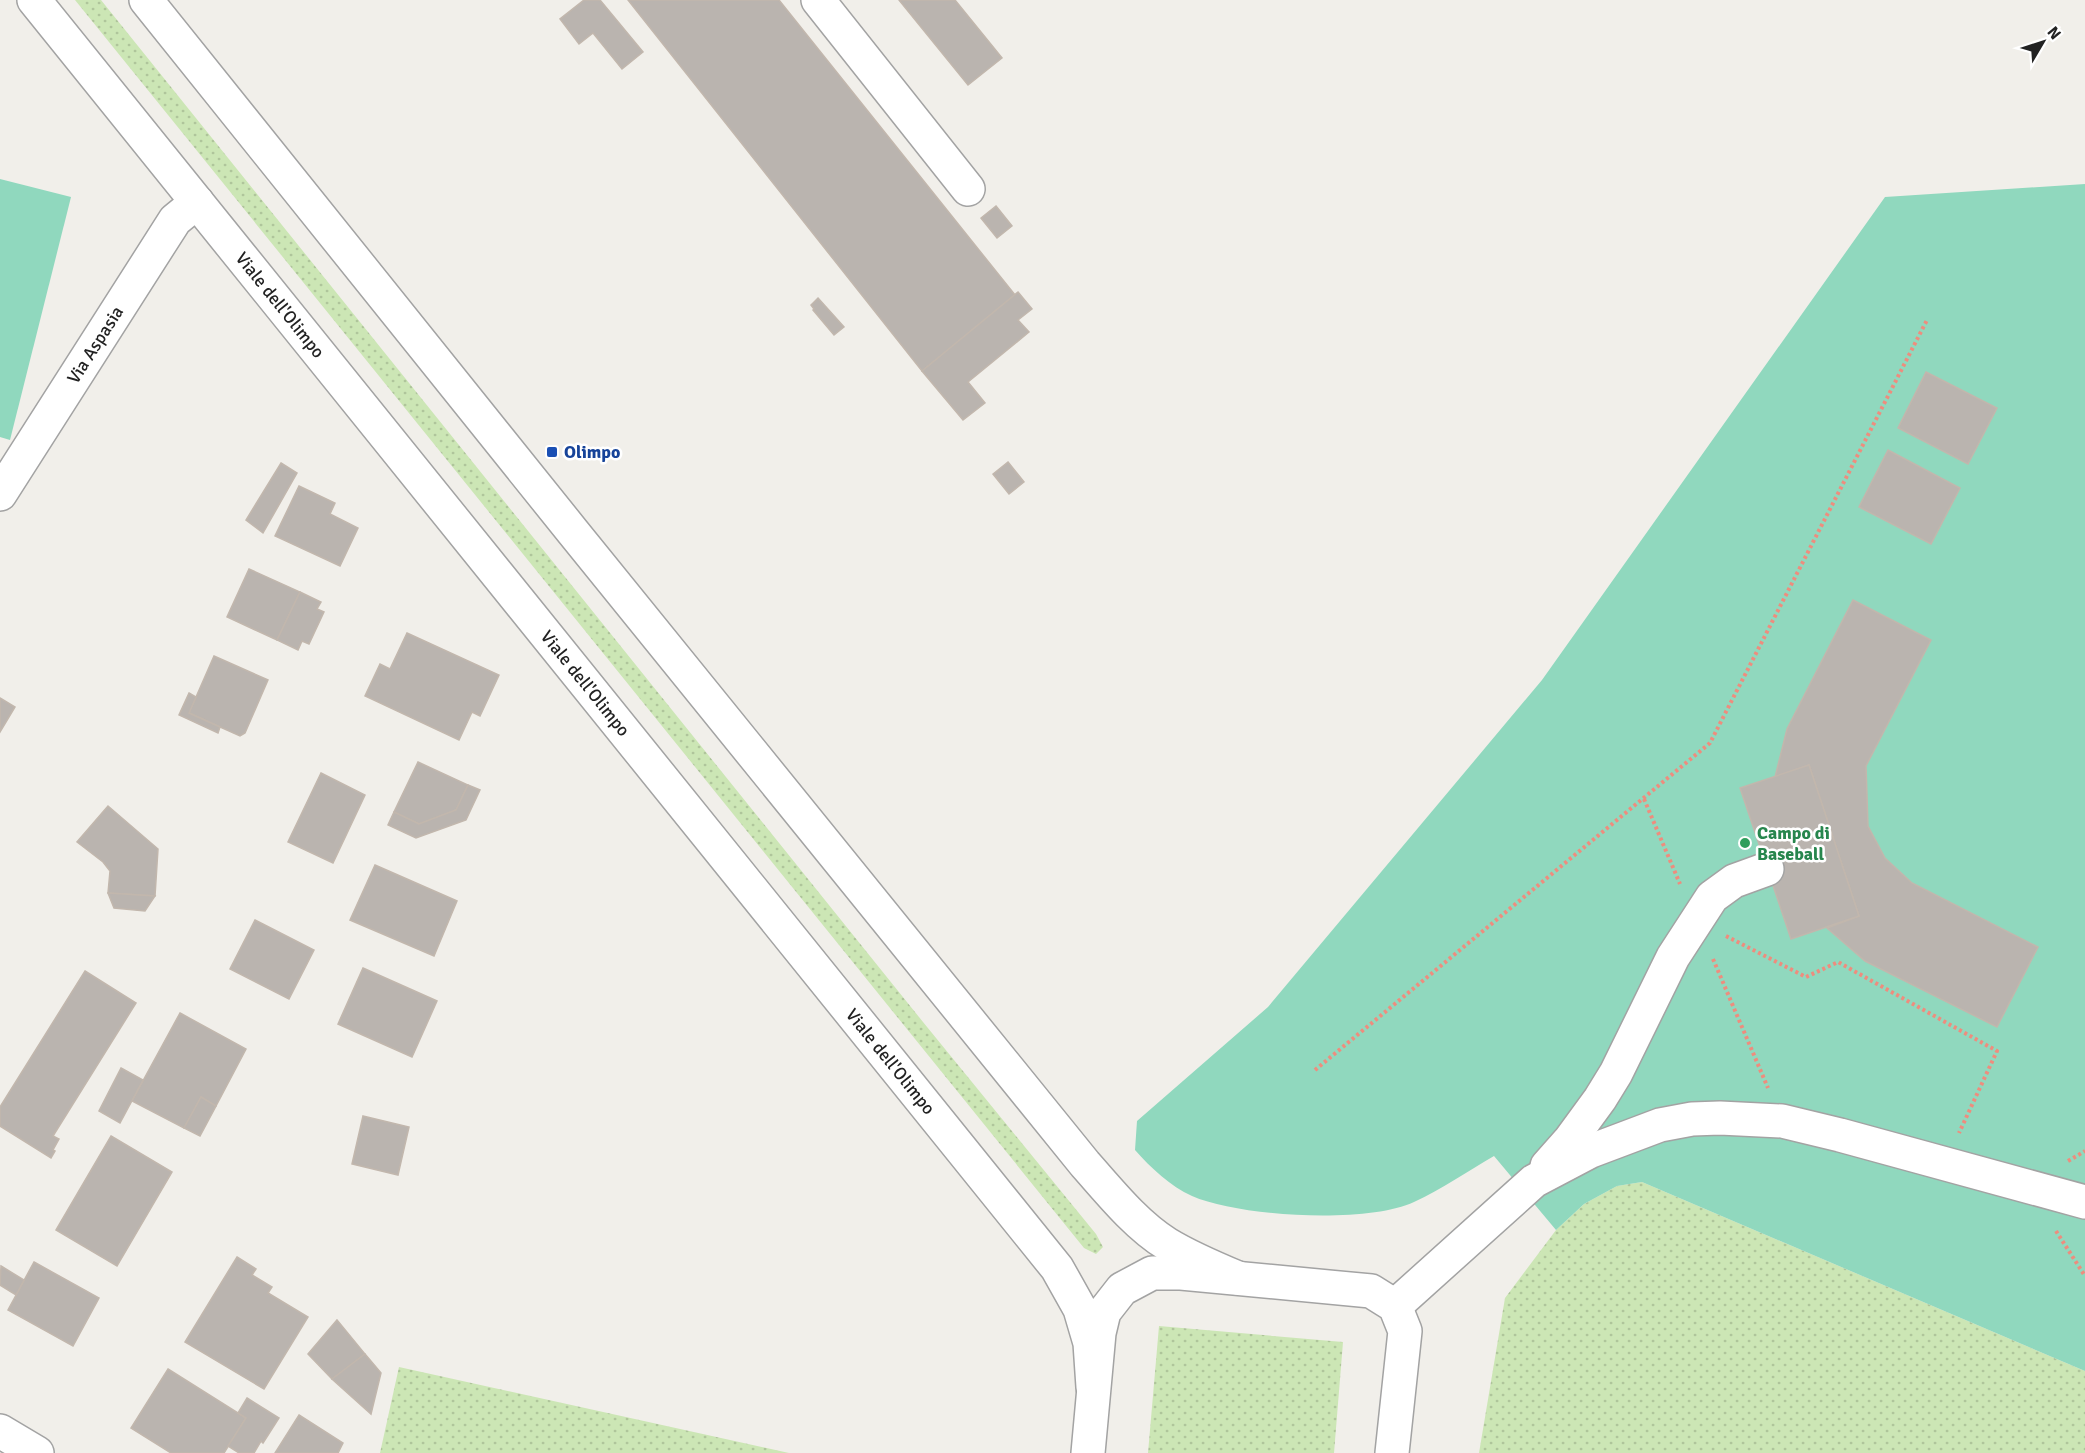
<svg xmlns="http://www.w3.org/2000/svg" width="2085" height="1453" font-family="Signika,sans-serif">
	<style>
		.grass { fill: url(#grass-dots) }
		.pitch { fill: #90d8be }
		.building { fill: #bab4af; stroke: #c2b7ad; stroke-width: 1.5 }
		.lines { fill: none; stroke-linecap: round; stroke-linejoin: round }
		.minor-casing { stroke: #a3a3a3; stroke-width: 36 }
		.path { stroke: #ee8d7e; stroke-width: 4; stroke-dasharray: 3 3; stroke-linecap: butt }
		.minor { stroke: #fff; stroke-width: 33 }
		.transit-dot { fill: #1a4fb4; stroke: #fff; stroke-width: 2 }
		.leisure-dot { fill: #2e9e5b; stroke: #fff; stroke-width: 2 }
		.labels { text-anchor: middle; stroke-width: 5; stroke-linejoin: round; paint-order: stroke }
		.street-label { font-size: 18px; fill: #222; stroke: #fff }
		.transit-label { font-size: 18px; font-weight: bold; fill: #164399; stroke: #fff; text-anchor: start }
		.leisure-label { font-size: 18px; font-weight: bold; fill: #27864d; stroke: #fff; text-anchor: start }
	</style>
	<defs>
		<pattern id="grass-dots" width="8" height="8" patternUnits="userSpaceOnUse" patternTransform="scale(1.5)"><rect width="8" height="8" fill="#cce6b5"/><path d="M2 2h.1M6 6h.1" fill="none" stroke="#afc59b" stroke-width="1.8" stroke-linecap="round"/></pattern>
	</defs>
	<rect width="100%" height="100%" fill="#f1efea"/>
	<!-- grass -->
	<g class="grass">
		<polygon points="75,0 101,0 923,1022 1096,1234 1103,1247 1096,1254 1084,1248"/>
		<polygon points="1642,1182 2085,1371 2085,1453 1479,1453 1505,1298 1556,1230 1584,1204 1617,1186"/>
		<polygon points="1159,1326 1343,1342 1334,1453 1148,1453"/>
		<polygon points="399,1367 789,1453 380,1453"/>
	</g>
	<!-- pitch -->
	<g class="pitch">
		<polygon points="0,179 71,197 10,440 0,437"/>
		<path d="M2085,184V1371L1642,1182L1617,1186L1584,1204L1556,1230L1494,1156C1468,1171 1442,1189 1414,1202C1367,1224 1240,1217 1192,1196C1170,1186 1151,1168 1135,1150L1137,1121L1268,1007L1542,680L1885,197Z"/>
	</g>
	<!-- building -->
	<g class="building">
		<polygon points="584,0 600,0 643,52 622,69 593,33 579,44 560,19"/>
		<polygon points="628,0 779,0 1015,295 922,371"/>
		<polygon points="899,0 955,0 1002,58 968,85"/>
		<polygon points="996,206 1012,226 997,238 981,218"/>
		<polygon points="1018,292 1032,309 1018,320 1029,332 968,382 985,403 963,420 922,371"/>
		<polygon points="818,298 844,327 834,335 813,310 814,309 811,305"/>
		<polygon points="1926,372 1997,408 1968,464 1898,428"/>
		<polygon points="1888,450 1960,488 1931,544 1859,507"/>
		<polygon points="1008,462 1024,482 1009,494 993,474"/>
		<polygon points="281,463 297,473 263,533 246,520"/>
		<polygon points="299,486 335,503 330,514 358,528 340,566 275,536"/>
		<polygon points="249,569 300,592 277,640 227,617"/>
		<polygon points="300,592 321,602 317,609 324,612 309,644 302,641 298,650 277,640"/>
		<polygon points="1853,600 1931,640 1866,766 1868,826 1885,858 1912,883 2038,947 1997,1027 1865,961 1827,928 1859,916 1809,765 1775,777 1787,729"/>
		<polygon points="407,633 499,675 480,716 472,712 459,740 365,696 380,664 390,669"/>
		<polygon points="214,656 268,680 245,733 240,736 189,713"/>
		<polygon points="189,693 196,697 189,713 220,727 218,733 179,715"/>
		<polygon points="0,698 15,707 0,732"/>
		<polygon points="418,762 468,785 456,810 419,824 394,812"/>
		<polygon points="1809,765 1859,916 1791,939 1740,788"/>
		<polygon points="321,773 365,795 333,863 288,842"/>
		<polygon points="468,785 480,790 466,820 416,838 388,825 394,812 419,824 456,810"/>
		<polygon points="108,806 158,849 155,896 108,893 110,871 103,862 77,842"/>
		<polygon points="375,865 457,901 434,956 350,920"/>
		<polygon points="108,893 155,896 145,911 114,908"/>
		<polygon points="255,920 314,950 289,999 230,969"/>
		<polygon points="363,968 437,1001 412,1057 338,1024"/>
		<polygon points="85,971 136,1003 53,1136 59,1139 53,1150 55,1151 51,1158 0,1126 0,1107"/>
		<polygon points="180,1013 246,1049 216,1106 201,1097 184,1128 132,1101"/>
		<polygon points="121,1068 143,1080 120,1123 99,1111"/>
		<polygon points="201,1097 216,1106 200,1136 184,1128"/>
		<polygon points="363,1116 409,1127 398,1175 352,1164"/>
		<polygon points="111,1136 172,1172 117,1266 56,1230"/>
		<polygon points="237,1257 256,1269 252,1275 272,1287 268,1293 308,1317 264,1389 185,1342"/>
		<polygon points="34,1262 99,1298 73,1346 8,1310"/>
		<polygon points="1,1266 24,1280 16,1295 0,1285"/>
		<polygon points="337,1320 365,1354 332,1379 308,1354"/>
		<polygon points="365,1354 381,1373 371,1414 332,1379"/>
		<polygon points="168,1369 246,1418 224,1453 171,1453 131,1428"/>
		<polygon points="247,1398 279,1418 263,1443 261,1441 254,1453 239,1453 228,1446 246,1418 238,1413"/>
		<polygon points="299,1415 343,1443 338,1453 275,1453"/>
	</g>
	<g class="lines">
		<!-- minor casing -->
		<g class="minor-casing">
			<g id="minor">
				<path id="s1" d="M34,0L1057,1268L1080,1309L1090,1343L1093,1387"/>
				<path d="M146,0L573,532L1085,1164C1109,1191 1136,1225 1167,1244C1190,1258 1214,1268 1238,1278"/>
				<polyline points="818,0 968,189"/>
				<path id="s2" d="M0,494L175,220L197,202"/>
				<polyline points="1547,1166 1570,1140 1600,1099 1616,1073 1673,957 1712,897 1734,881 1767,869"/>
				<polyline points="1395,1306 1534,1181 1591,1151 1660,1125 1692,1119 1720,1118 1782,1121 1840,1135 2085,1202"/>
				<polyline points="0,1431 37,1453"/>
				<polyline points="1088,1453 1099,1333 1104,1312 1122,1289 1152,1273 1181,1273 1371,1291 1395,1306 1405,1331 1392,1453"/>
			</g>
		</g>
		<!-- path -->
		<g class="path">
			<polyline points="1644,799 1680,884"/>
			<polyline points="1726,936 1806,977 1838,962 1997,1051 1959,1133"/>
			<polyline points="1713,959 1768,1088"/>
			<polyline points="1315,1070 1710,743 1927,320"/>
			<polyline points="2068,1161 2085,1151"/>
			<polyline points="2056,1231 2085,1276"/>
		</g>
		<!-- minor -->
		<use href="#minor" class="minor"/>
	</g>
	<!-- markers -->
	<rect class="transit-dot" x="546" y="446" width="12" height="12" rx="3"/>
	<circle class="leisure-dot" cx="1745" cy="843" r="6"/>
	<g class="labels">
		<!-- street labels -->
		<g class="street-label">
			<text dy="6" stroke="none"><textPath href="#s1" startOffset="392">Viale dell'Olimpo</textPath></text>
			<text dy="6" stroke="none"><textPath href="#s2" startOffset="177">Via Aspasia</textPath></text>
			<text dy="6" stroke="none"><textPath href="#s1" startOffset="878">Viale dell'Olimpo</textPath></text>
			<text dy="6" stroke="none"><textPath href="#s1" startOffset="1364">Viale dell'Olimpo</textPath></text>
		</g>
		<!-- transit labels -->
		<g class="transit-label">
			<text x="564" y="458">Olimpo</text>
		</g>
		<!-- leisure labels -->
		<g class="leisure-label">
			<text x="1757" y="839">Campo di<tspan x="1757" dy="21">Baseball</tspan></text>
		</g>
	</g>
	<!-- north arrow -->
	<g transform="translate(2043 42) rotate(51)" stroke="#ffffff" stroke-width="4.5" paint-order="stroke">
	<path d="M0-4.5L10 22L0 15L-10 22Z" fill="#222222"/>
	<text y="-9" font-size="16" font-weight="bold" text-anchor="middle" fill="#222222">N</text>
	</g>
</svg>
